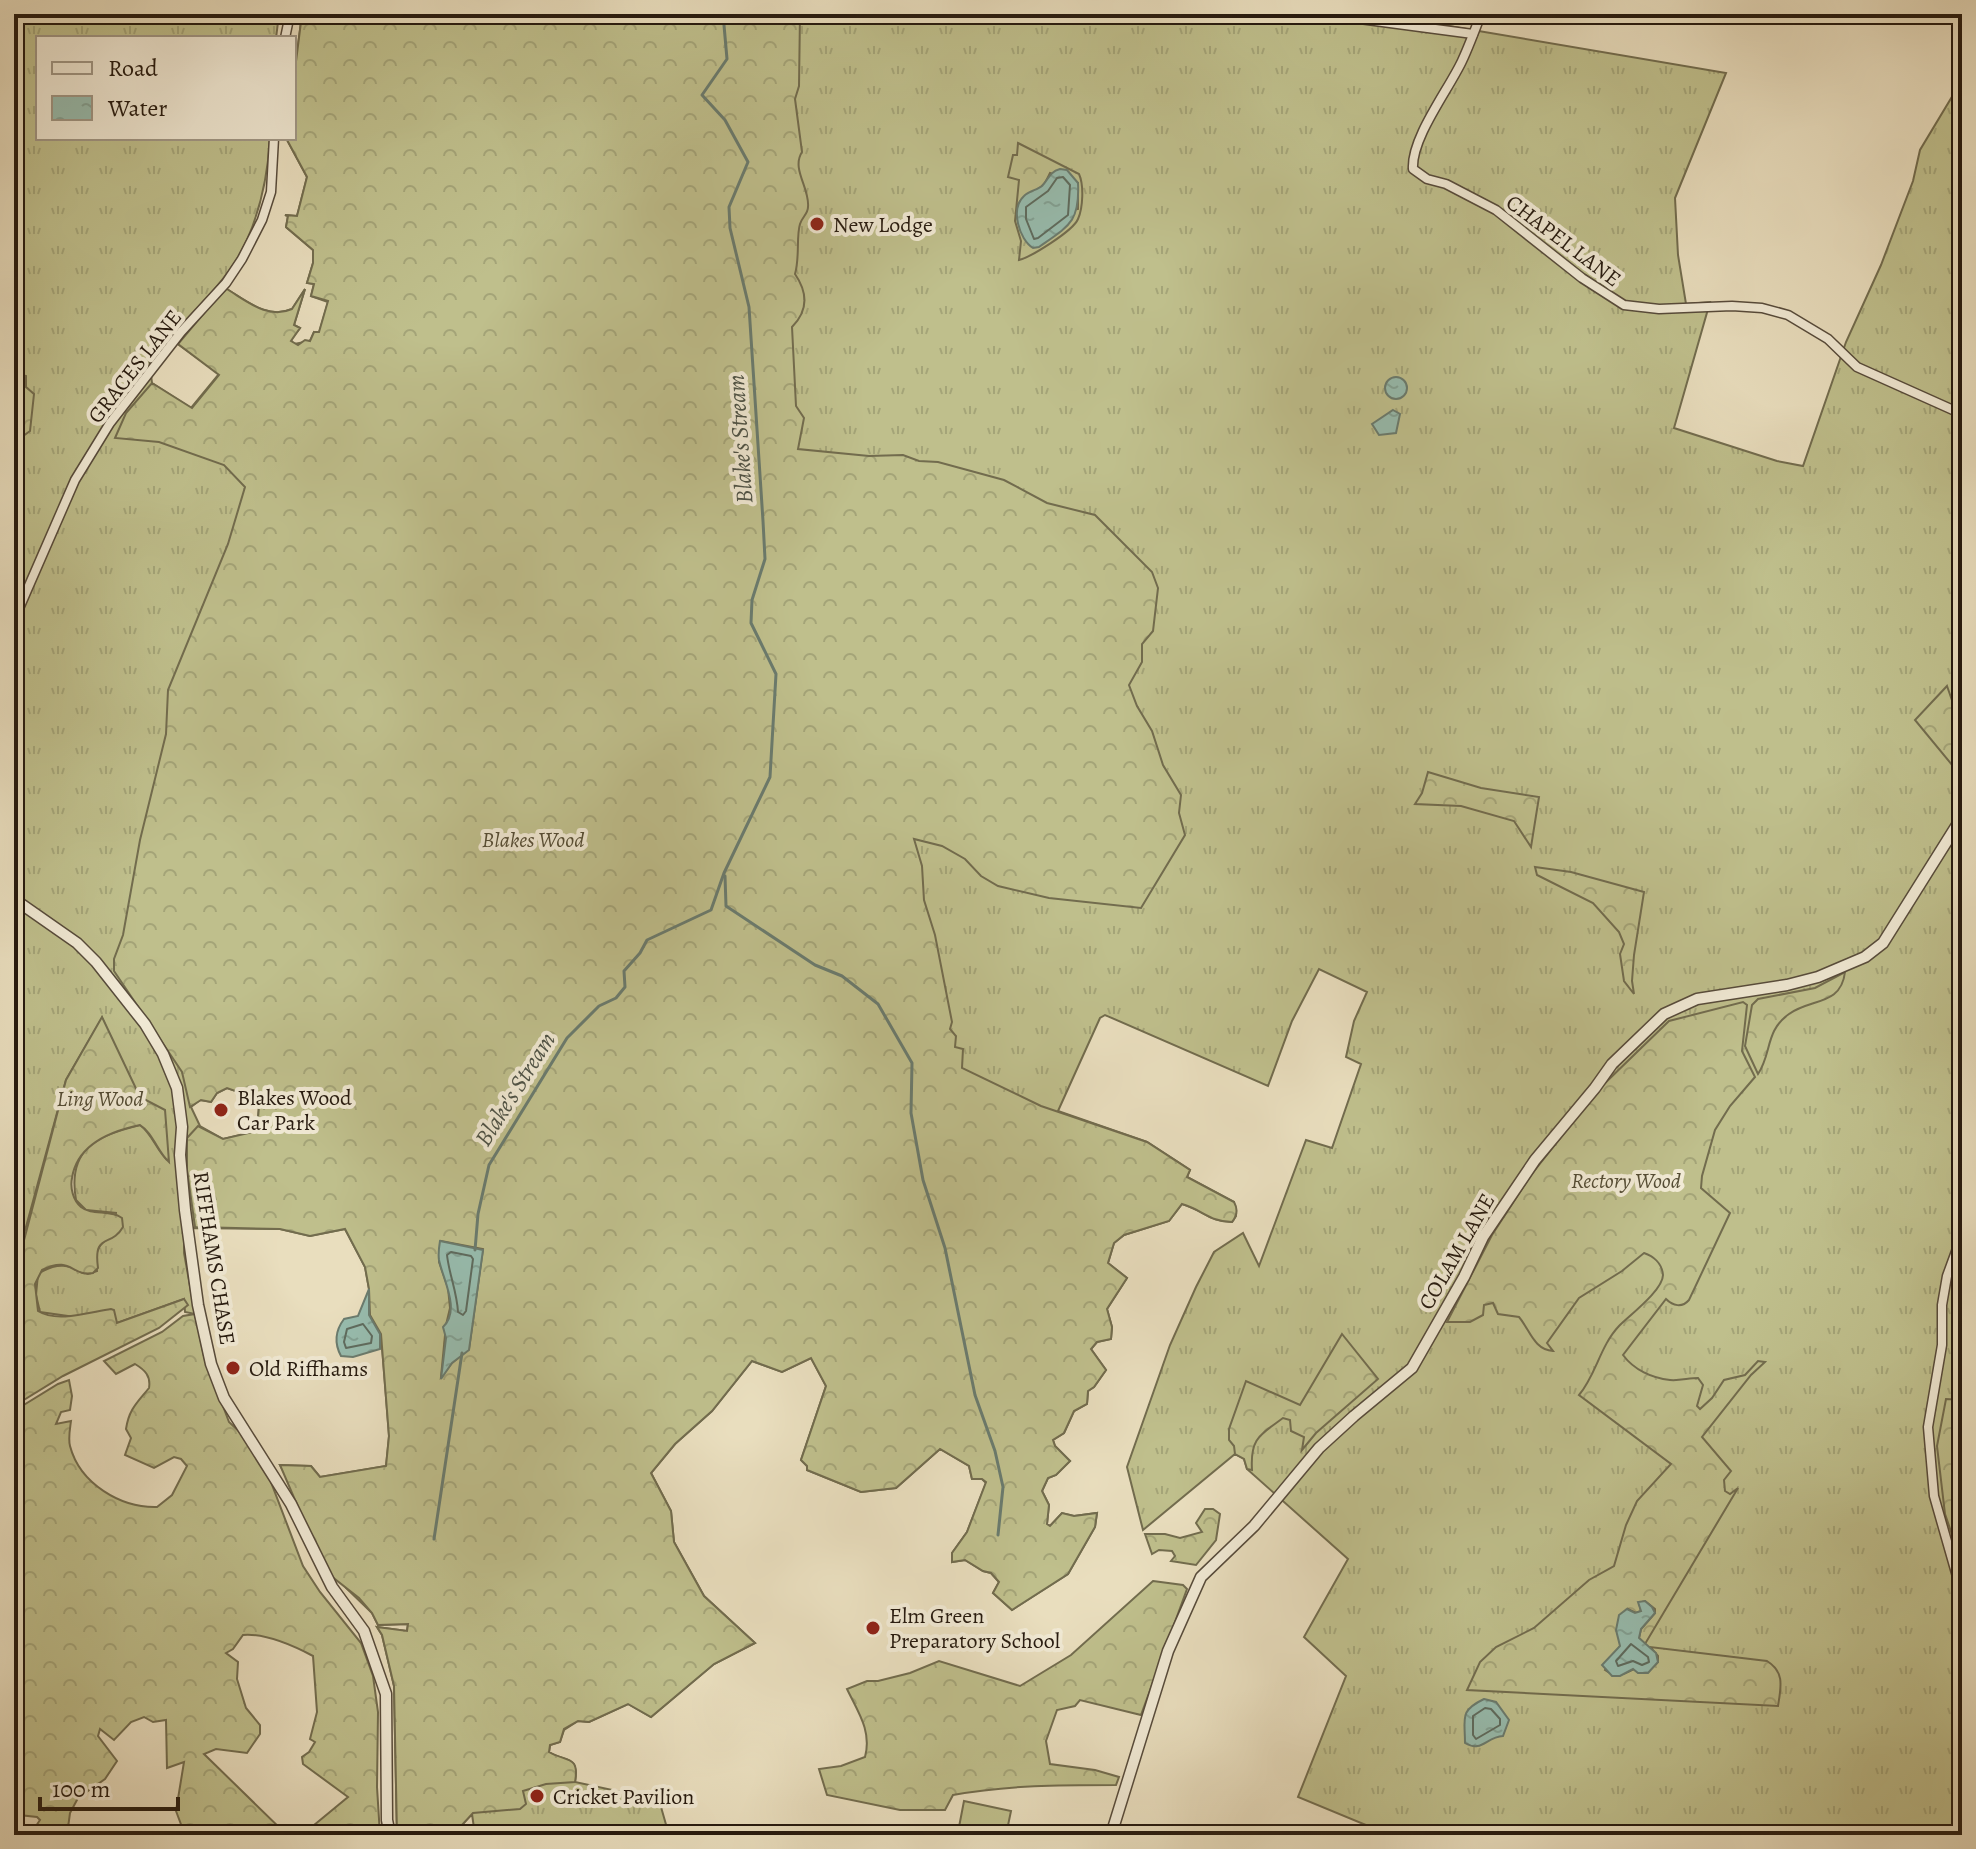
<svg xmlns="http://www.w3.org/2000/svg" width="1976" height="1849" font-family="Alegreya,serif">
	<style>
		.grass { fill: url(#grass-tufts); stroke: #726c4e; stroke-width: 2; fill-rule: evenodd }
		.forest { fill: url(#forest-crowns); stroke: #726c4e; stroke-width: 2; fill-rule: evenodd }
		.pitch { fill: #bfbf8c; stroke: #726c4e; stroke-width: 2 }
		.water { fill: url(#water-ripples); stroke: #6a7b6e; stroke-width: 2 }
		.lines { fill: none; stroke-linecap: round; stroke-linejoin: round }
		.shore { stroke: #5e6b5e; stroke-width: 2 }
		.stream { stroke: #6a7b6e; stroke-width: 3 }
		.minor-casing { stroke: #574b3b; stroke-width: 11 }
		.tertiary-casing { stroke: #574b3b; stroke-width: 13 }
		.minor { stroke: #f1ead5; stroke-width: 8 }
		.tertiary { stroke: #f1ead5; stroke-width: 10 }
		.poi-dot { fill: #8f2418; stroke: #f1ead5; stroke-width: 3 }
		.labels { text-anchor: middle; stroke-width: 8; stroke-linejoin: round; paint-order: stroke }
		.poi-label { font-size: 22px; fill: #261a0f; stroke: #f1ead5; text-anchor: start }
		.street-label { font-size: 22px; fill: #261a0f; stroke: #f1ead5 }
		.park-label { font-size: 22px; font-style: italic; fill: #544c34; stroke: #f1ead5 }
		.water-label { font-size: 24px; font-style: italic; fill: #4e5347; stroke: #f1ead5 }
	</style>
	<defs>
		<pattern id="grass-tufts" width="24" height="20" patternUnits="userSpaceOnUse" patternTransform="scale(2)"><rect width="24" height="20" fill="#bfbf8c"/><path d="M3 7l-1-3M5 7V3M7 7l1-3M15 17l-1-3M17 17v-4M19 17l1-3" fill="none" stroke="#a4a478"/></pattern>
		<pattern id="forest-crowns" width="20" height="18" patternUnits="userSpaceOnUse" patternTransform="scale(2)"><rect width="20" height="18" fill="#bfbf8c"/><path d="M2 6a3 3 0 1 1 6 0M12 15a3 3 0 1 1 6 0" fill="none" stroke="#a4a478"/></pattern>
		<pattern id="water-ripples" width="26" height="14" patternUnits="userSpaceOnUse" patternTransform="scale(2)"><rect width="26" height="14" fill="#97bcae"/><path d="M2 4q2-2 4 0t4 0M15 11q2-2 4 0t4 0" fill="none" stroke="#82a194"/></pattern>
	</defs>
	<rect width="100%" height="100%" fill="#e9debe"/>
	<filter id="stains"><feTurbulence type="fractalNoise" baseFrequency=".0025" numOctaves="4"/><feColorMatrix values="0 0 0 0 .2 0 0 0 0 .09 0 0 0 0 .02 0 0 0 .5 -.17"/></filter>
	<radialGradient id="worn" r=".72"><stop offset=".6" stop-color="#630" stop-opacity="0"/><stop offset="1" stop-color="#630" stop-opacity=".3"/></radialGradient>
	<!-- grass -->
	<path class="grass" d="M14,14H279L276,38H38V138H270C268,173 261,208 247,240C229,282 181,324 149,358L152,383L191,408L219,374L178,344L225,288C246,300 267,320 292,309L305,289L294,325L300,328L291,340L294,344L310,341L314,332L319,333L328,302L311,296L314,284L307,283L313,263V250L286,227L288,216L285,215L297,216L307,177L286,138H294V77L302,14H1378L1726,73L1675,198L1678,255L1686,304L1710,302L1674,428L1777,461L1803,466L1846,342L1881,265L1913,181L1920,150L1956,90L1962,74V1835H1390L1298,1797L1346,1676L1304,1637L1348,1559L1247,1469L1244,1459L1235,1454L1143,1530L1127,1467L1170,1345L1196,1287L1214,1252L1243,1233L1259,1266L1306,1140L1332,1148L1361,1064L1346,1057L1354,1021L1367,992L1319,969L1292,1021L1268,1086L1105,1015L1100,1018L1058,1111L1147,1142L1190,1170L1187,1177L1234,1202L1236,1216L1232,1222C1210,1222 1203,1210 1182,1204L1169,1221L1124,1235L1114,1243L1108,1263L1127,1278L1107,1309L1112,1327L1111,1339L1097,1342L1091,1349L1106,1370L1094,1387L1088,1391L1087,1404L1074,1411L1064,1433L1053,1440L1055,1446L1070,1461L1056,1475L1048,1478L1042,1491L1049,1505L1047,1524L1050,1526L1062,1513L1074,1516L1097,1513L1095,1527L1068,1574L1012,1610L993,1593L999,1582L991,1573L983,1571L965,1560L952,1562V1553L967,1532L986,1483L982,1479H972L969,1466L940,1449L896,1488L861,1492L807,1470V1466L801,1460L826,1386L811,1358L782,1372L752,1361L712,1411L675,1444L651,1473L671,1511L674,1542L704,1596L755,1643L714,1664L651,1717L628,1704L589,1722L578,1721L564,1730L560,1742L550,1745L549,1752C566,1763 579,1754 575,1782L659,1800L669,1835H475L472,1814L462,1825L445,1831V1835H397L394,1686L382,1635L377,1627L407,1631L408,1624L378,1625L372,1613L346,1588L280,1465L311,1466L320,1477L386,1466L389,1436L381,1334L370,1315L369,1289L365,1267L345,1229L310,1236L280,1229L184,1228V1253L195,1314L185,1312L184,1299L117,1323L40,1312L36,1295L38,1274C58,1261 69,1265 88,1274L97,1271C95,1252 96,1244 114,1235L116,1213L86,1210L76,1200C67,1149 96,1136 140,1125C152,1134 156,1149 167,1160L102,1018L66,1080L20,1249L14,1247ZM227,1088L251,1096L259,1106L257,1131L223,1139L200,1126L191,1107L200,1100L211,1102L217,1093Z"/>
	<!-- forest -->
	<g class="forest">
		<path d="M302,14H800L799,86L795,99L802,152C791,169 810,188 808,207C808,214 802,217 800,224C796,237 800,257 795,274C808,293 808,311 792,327L796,406L804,418L798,449L869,456L903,455L919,461L938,462L1004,480L1047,503L1095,515L1152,572L1158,588L1153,631L1142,644V662L1129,685L1137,706L1152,731L1163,765L1181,795L1179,813L1185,835L1141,908L1049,898L998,886L981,876L965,859L942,846L914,839L922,866L924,900L935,935L952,1022L950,1029L956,1036L955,1047L963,1049L962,1068L1041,1106L1147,1142L1190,1170L1187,1177L1234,1202C1238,1209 1237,1216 1232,1222C1210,1222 1203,1210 1182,1204L1169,1221L1124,1235L1114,1243L1108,1263L1127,1278L1107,1309L1112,1327L1111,1339L1097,1342L1091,1349L1106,1370L1094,1387L1088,1391L1087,1404L1074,1411L1064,1433L1053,1440L1055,1446L1070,1461L1056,1475L1048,1478L1042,1491L1049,1505L1047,1524L1050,1526L1062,1513L1074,1516L1097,1513L1095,1527L1068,1574L1012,1610L993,1593L999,1582L991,1573L983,1571L965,1560L952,1562V1553L967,1532L986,1482L982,1479H972L969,1466L940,1449L896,1488L861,1492L807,1470V1466L801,1460L826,1386L811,1358L782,1372L752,1361L712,1411L675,1444L651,1473L671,1511L674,1542L704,1596L755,1643L714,1664L651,1717L628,1704L589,1722L578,1721L564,1729L560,1742L550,1745L549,1752C566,1762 580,1755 575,1782L546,1784L523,1791L526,1804L520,1809L473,1813L462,1825L445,1831V1835H397L394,1686L382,1635L377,1627L407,1631L408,1624L378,1625L372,1613L359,1598L326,1572L280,1465L311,1466L320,1477L386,1466L389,1436L381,1334L370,1315L369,1289L365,1267L345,1229L310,1236L280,1229L195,1227L187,1170V1138L198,1126L223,1139L257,1131L259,1106L250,1096L227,1088L217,1093L211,1102L201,1100L190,1107L182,1072L114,971V959L123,935L140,840L166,734L168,690L228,544L245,487L224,465L159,442L115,438L126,413L152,383L192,408L219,375L178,344L225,288C246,300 267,320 292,309L305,289L294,325L300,328L291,341L298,345L305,340L310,341L314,332H319L328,301L311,296L314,284L307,283L313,263V250L286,227L288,216L285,215L297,216L307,177L286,138H294V77ZM441,1241L483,1249L469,1349L452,1363L441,1377L446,1325L450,1308L448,1288L439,1262Z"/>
		<path d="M1018,143L1079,174C1084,185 1083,208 1078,219C1073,231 1031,257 1019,260L1021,241L1015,221L1019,180L1008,177L1013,155H1017ZM1050,173L1078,183V209L1018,221C1013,195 1029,198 1043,185C1046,182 1048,177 1050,173Z"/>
		<polygon points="14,373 26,376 26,387 34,394 30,431 15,442 22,452 17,469 14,469"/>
		<polygon points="1947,686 1962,729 1962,777 1915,720"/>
		<polygon points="1428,772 1481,788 1539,797 1531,847 1514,821 1461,806 1415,804 1422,793"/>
		<polygon points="1535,867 1571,872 1644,892 1634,955 1632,981 1634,994 1624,981 1620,954 1624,944 1619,932 1593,903 1537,875"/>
		<path d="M1845,972C1841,1006 1811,998 1789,1014C1765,1031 1772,1053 1758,1074L1745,1046L1752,1005L1758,999L1815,988Z"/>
		<path d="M1743,1002L1747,1005L1742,1051L1755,1077L1730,1106L1715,1130L1702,1176L1701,1188L1730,1213L1689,1300C1682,1308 1673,1306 1666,1299L1623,1355C1634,1370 1652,1378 1670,1380C1679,1381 1689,1378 1698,1378L1703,1385L1697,1406L1700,1409L1712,1398L1724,1380L1745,1375L1758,1361L1765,1362L1751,1375L1702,1437L1731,1471L1724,1480L1725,1491L1730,1494L1738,1488L1645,1644L1639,1638L1641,1629L1655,1613V1609L1645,1601L1639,1603L1641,1611L1636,1613L1628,1609L1620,1646L1605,1670C1616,1678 1622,1675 1634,1669L1639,1673L1648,1672L1658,1662V1656L1650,1647L1767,1661C1785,1672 1781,1687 1778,1706L1467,1690L1480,1662L1496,1647L1534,1628L1589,1580L1614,1566L1626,1525L1637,1501L1671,1464L1579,1395C1596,1375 1600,1346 1619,1326C1630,1315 1663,1290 1663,1275C1662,1263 1653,1256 1644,1253L1622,1271L1579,1298L1547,1343L1553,1351C1534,1350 1530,1330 1519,1317L1498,1314L1493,1303L1484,1305L1483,1315L1470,1322H1447L1492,1235L1531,1175L1601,1087L1669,1021Z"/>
		<path d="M102,1017L140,1097L165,1110L169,1162C157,1151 153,1133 140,1125C111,1131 77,1145 72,1178C70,1188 73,1200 81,1207C92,1216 110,1209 122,1218L123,1227C111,1248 93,1232 98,1268L93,1273C71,1277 72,1255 42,1270L35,1284L38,1311C57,1323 90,1312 111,1309L114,1310L117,1323L184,1299L188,1305L159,1328L63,1376L14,1406V1247L22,1248L66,1080Z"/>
		<path d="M195,1314L204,1356L229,1422L246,1438L269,1477L303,1566L320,1592L361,1643L373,1676L378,1712L377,1787L380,1835H302L348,1797L303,1764L302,1757L309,1752L315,1742L310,1739L317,1712L313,1656C294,1646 265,1633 243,1635L233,1649L226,1653L238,1662L237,1679L246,1708L260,1725V1734L247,1753L216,1749L204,1754L287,1835H185L176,1811L184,1762L167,1768L166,1720L153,1722L144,1717L131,1722L114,1740L100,1729L98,1736L117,1761L105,1779L78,1798L70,1813L67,1835H22L34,1829L40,1820L37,1817L19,1815L15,1806L20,1791L14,1781V1411L58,1384L69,1380L72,1396L70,1410L61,1412L56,1424L71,1421C70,1429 68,1438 70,1446C80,1484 121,1508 157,1507L172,1495L187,1466L181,1459L174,1457L154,1468L125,1455L131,1438L126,1429C129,1409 137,1403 149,1388C151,1376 145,1370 135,1364L116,1374L104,1361L162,1332L183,1316Z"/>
		<path d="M1342,1334L1378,1379L1316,1433L1302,1450L1304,1437L1291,1431L1290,1420L1283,1418C1260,1435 1250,1438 1252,1470L1247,1469L1244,1459L1235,1454L1234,1446L1229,1440V1429L1246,1381L1300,1405Z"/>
		<polygon points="1946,1399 1962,1400 1962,1564 1945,1514 1937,1446"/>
		<polygon points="1205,1509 1213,1509 1220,1514 1216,1540 1196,1565 1171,1561 1175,1556 1172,1551 1159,1550 1152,1554 1145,1534 1165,1534 1180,1538 1202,1532 1196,1523"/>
		<path d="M1153,1581L1183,1585L1187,1589L1141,1715L1080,1700L1075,1706L1057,1710L1046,1741L1050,1764L1095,1770L1119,1777L1116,1785C1061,1785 1007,1785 953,1795L945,1810H900L827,1795L819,1769L841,1766L865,1757C872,1731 858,1712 847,1689L867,1681H878L910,1673L939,1661L1020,1686L1071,1655Z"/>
	</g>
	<!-- pitch -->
	<polygon class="pitch" points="964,1801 1011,1811 1006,1835 959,1827"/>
	<!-- water -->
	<g class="water">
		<path d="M1060,169L1067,170L1078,183C1080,222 1069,226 1039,247L1033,248C1019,239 1010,209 1024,196C1029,191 1037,190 1042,186C1049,179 1049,172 1060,169Z"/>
		<circle cx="1396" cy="388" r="11"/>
		<polygon points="1393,410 1400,414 1396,433 1379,435 1372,424"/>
		<path d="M440,1241L483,1250L469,1350L452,1363L441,1379L446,1338L443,1327C461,1310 443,1280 439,1260C438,1254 439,1247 440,1241Z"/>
		<path d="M369,1289V1315L380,1334V1349L353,1357L341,1356C334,1343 335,1331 344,1319L358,1316Z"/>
		<polygon points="1645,1601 1652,1607 1655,1613 1641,1629 1639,1638 1656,1653 1658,1662 1648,1673 1638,1673 1633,1669 1620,1676 1612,1676 1602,1665 1620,1646 1616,1630 1619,1615 1627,1609 1635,1613 1641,1611 1638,1602"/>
		<path d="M1484,1699L1496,1702L1509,1720L1503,1736C1486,1737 1482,1753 1465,1743C1465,1718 1459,1711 1484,1699Z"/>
	</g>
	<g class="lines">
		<!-- shore -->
		<g class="shore">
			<polygon points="1063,177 1070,185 1068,215 1038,238 1034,239 1026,219 1026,207 1048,191 1057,178"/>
			<path d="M451,1252L471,1256L473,1259L466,1311L463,1315L458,1312C457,1292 449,1274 447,1255Z"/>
			<polygon points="363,1324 372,1336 371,1343 346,1348 344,1342 347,1329"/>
			<polygon points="1631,1644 1648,1657 1649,1662 1642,1665 1633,1661 1618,1666 1616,1661"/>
			<polygon points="1485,1708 1491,1709 1500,1719 1500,1725 1476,1739 1473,1735 1473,1716"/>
		</g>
		<!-- stream -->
		<g class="stream">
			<polyline points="725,876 726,906 815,965 842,976 878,1004 912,1063 911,1113 923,1180 945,1248 975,1395 995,1451 1003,1487 998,1535"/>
			<polyline points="475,1250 478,1214 489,1165 567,1038 599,1006 616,998 625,987 624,971 640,953 647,940 711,910 724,873 770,777 776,674 751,623 752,600 765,559 763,521 749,307 730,228 729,207 748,162 725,120 702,95 727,59 723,14"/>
			<polyline points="434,1539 462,1353"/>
		</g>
		<!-- minor casing -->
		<g class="minor-casing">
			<g id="minor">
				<polyline points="1322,14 1473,34"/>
				<path d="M1481,14C1475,30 1469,46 1462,61C1449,89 1411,138 1413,169L1427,179L1446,184L1496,210L1582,278L1624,305L1659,309L1732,306L1762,308L1788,315L1828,339L1857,367L1962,414"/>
				<polyline points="285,38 290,14"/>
				<polyline points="14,620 75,480 110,423 181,332 226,283 242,259 262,220 271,192 274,138"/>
				<polyline points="1962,1235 1947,1276 1942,1305 1942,1345 1928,1427 1934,1496 1962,1594"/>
			</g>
		</g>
		<!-- tertiary casing -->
		<g class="tertiary-casing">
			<g id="tertiary">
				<polyline points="14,899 77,943 96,962 145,1024 163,1054 177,1088 182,1127 180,1155 185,1210 198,1305 211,1364 224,1398 291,1504 332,1587 364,1631 386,1694 387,1820 390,1835"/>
				<polyline points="1111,1835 1168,1651 1201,1577 1254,1526 1319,1448 1354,1416 1412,1368 1464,1277 1483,1237 1535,1160 1595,1088 1612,1064 1664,1014 1697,999 1787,985 1818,977 1865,957 1883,943 1962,817"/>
			</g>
		</g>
		<!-- minor -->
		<use href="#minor" class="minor"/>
		<!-- tertiary -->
		<use href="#tertiary" class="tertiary"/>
	</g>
	<!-- markers -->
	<g class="poi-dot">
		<circle cx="817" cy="224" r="8"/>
		<circle cx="221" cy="1110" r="8"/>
		<circle cx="233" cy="1368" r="8"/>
		<circle cx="873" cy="1628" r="8"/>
		<circle cx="537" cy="1796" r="8"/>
	</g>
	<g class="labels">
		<!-- poi labels -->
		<g class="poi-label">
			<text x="833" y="232">New Lodge</text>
			<text x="237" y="1105">Blakes Wood<tspan x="237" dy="25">Car Park</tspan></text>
			<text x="249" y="1376">Old Riffhams</text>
			<text x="889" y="1623">Elm Green<tspan x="889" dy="25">Preparatory School</tspan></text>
			<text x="553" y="1804">Cricket Pavilion</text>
		</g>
		<!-- street labels -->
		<g class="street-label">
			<text transform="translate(1564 240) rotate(37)" y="8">CHAPEL LANE</text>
			<text transform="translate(134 366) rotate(-52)" y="8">GRACES LANE</text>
			<text transform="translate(1456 1251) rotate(-60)" y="8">COLAM LANE</text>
			<text transform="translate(215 1258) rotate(81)" y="8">RIFFHAMS CHASE</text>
		</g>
		<!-- park labels -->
		<g class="park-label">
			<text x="533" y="847">Blakes Wood</text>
			<text x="100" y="1106">Ling Wood</text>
			<text x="1626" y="1188">Rectory Wood</text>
		</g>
		<!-- water labels -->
		<g class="water-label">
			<text transform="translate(740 439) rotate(-94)" y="8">Blake's Stream</text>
			<text transform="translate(515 1089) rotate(-58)" y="8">Blake's Stream</text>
		</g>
	</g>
	<!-- margin -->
	<rect width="1976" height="1849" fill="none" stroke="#e9debe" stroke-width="48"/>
	<rect x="16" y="16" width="1944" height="1817" fill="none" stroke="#261a0f" stroke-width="4"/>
	<rect x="24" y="24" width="1928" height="1801" fill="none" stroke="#261a0f" stroke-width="2"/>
	<!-- legend -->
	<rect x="36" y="36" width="260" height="104" fill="#f1ead5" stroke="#a09786" stroke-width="2"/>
	<rect x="52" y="62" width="40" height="12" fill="#f1ead5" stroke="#a09786" stroke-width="2"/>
	<text x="108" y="76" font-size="24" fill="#261a0f">Road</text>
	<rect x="52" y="96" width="40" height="24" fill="url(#water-ripples)" stroke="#a09786" stroke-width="2"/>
	<text x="108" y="116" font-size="24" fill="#261a0f">Water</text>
	<!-- scale -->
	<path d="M40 1797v12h138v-12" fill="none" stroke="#261a0f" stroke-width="4"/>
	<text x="52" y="1797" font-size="24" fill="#261a0f" stroke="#f1ead5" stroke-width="6" paint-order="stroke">100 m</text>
	<rect width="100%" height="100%" filter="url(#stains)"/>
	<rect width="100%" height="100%" fill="url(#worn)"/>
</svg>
